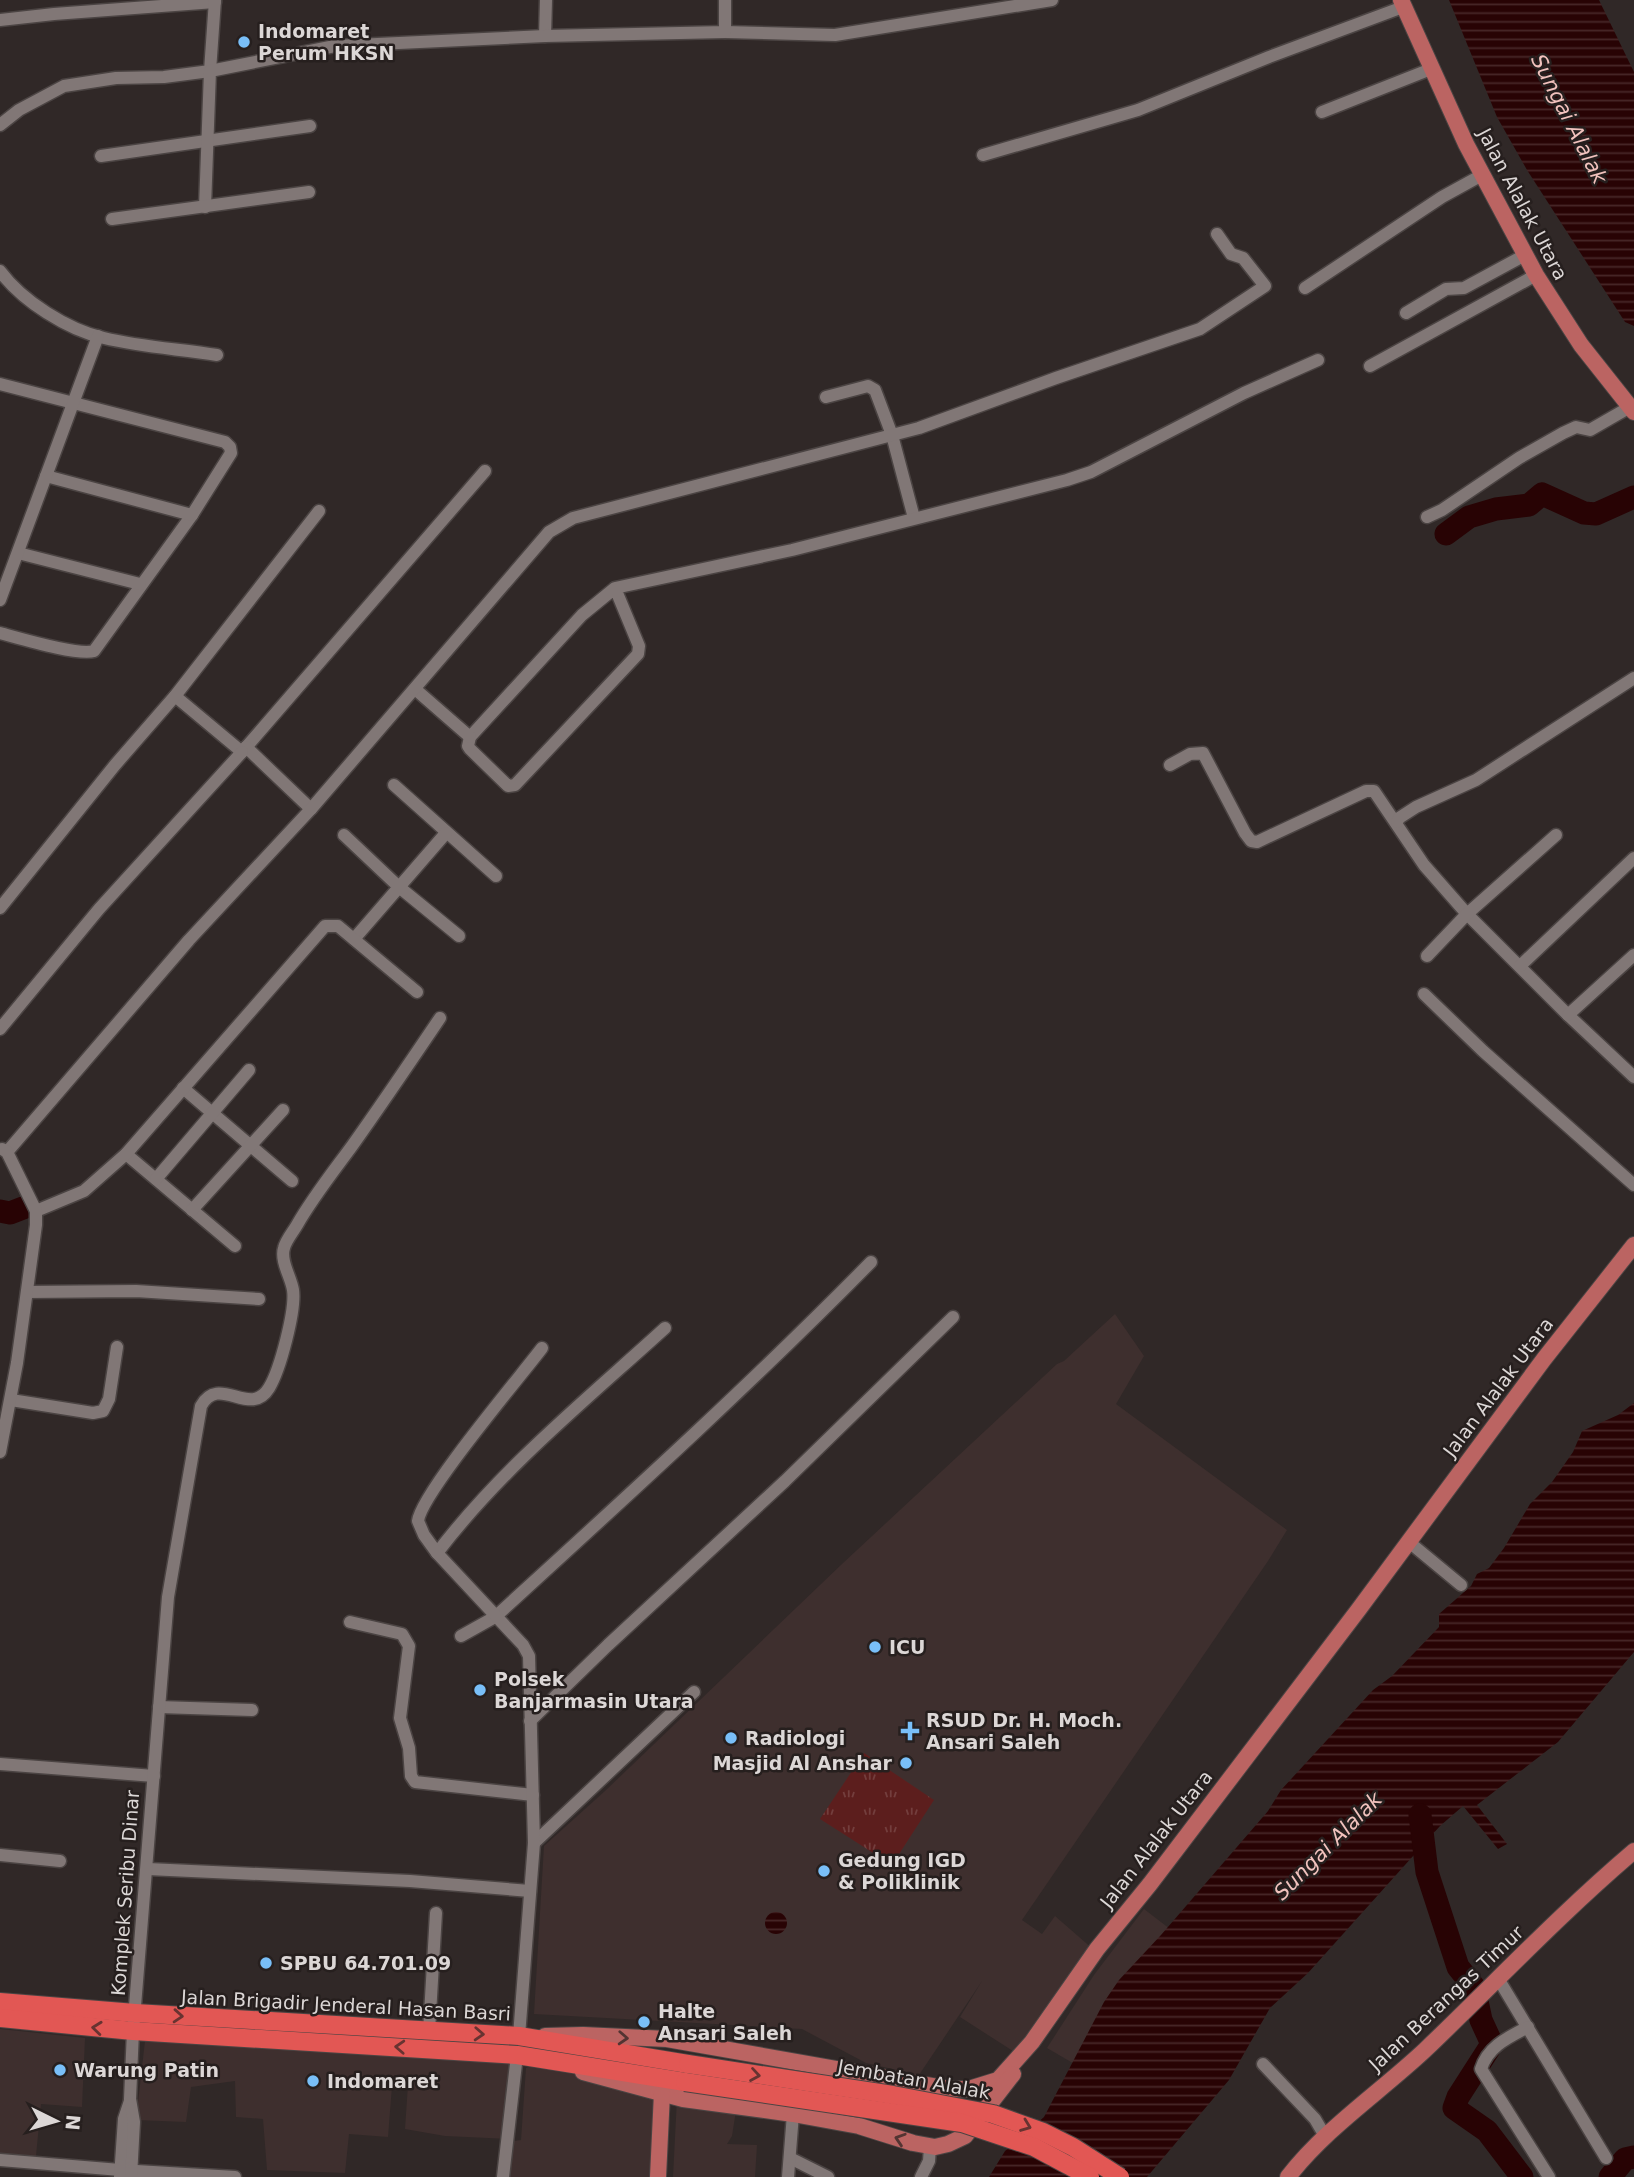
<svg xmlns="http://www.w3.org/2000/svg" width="1634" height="2177" font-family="'DejaVu Sans',sans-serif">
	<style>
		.built { fill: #3e2f2e }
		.grass { fill: url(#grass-tufts) }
		.water { fill: url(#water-rules) }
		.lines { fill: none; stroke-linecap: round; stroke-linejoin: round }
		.river { stroke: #280304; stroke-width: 23 }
		.minor-casing { stroke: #4b4443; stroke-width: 15 }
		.major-casing { stroke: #4b4443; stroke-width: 18 }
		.highway-casing { stroke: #4b4443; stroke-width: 20 }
		.minor { stroke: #817776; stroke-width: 12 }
		.major { stroke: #bb6462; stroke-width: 16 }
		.highway { stroke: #e25754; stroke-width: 18 }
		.highway-bridge-casing { stroke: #4b4443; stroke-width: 20; stroke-linecap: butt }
		.highway-bridge { stroke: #e25754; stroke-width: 18 }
		.oneway { stroke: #683331 }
		.oneway2 { stroke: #533432 }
		.poi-dot { fill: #79bff8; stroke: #261f1e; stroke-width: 2.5 }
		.labels { text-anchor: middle; stroke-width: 5; stroke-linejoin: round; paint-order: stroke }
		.poi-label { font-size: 19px; font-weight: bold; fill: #dcd7d6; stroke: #261f1e; text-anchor: start }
		.street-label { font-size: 19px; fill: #dcd7d6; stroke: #261f1e }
		.water-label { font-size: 21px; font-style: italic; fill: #f1c2bd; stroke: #261f1e }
	</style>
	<defs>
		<pattern id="grass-tufts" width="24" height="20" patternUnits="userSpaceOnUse" patternTransform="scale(1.75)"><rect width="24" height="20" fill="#5c1e1d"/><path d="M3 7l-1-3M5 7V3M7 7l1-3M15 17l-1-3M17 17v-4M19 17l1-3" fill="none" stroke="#733e3d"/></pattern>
		<pattern id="water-rules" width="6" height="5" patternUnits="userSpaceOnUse" patternTransform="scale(1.75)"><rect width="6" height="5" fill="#280304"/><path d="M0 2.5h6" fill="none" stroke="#472728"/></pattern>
	</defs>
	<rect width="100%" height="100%" fill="#302827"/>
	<!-- built -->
	<g class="built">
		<polygon points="1115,1314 1144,1356 1116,1404 1287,1530 1268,1561 1022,1920 1042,1934 1055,1916 1094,1950 1019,2055 960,2017 982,1981 919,2075 866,2063 802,2029 534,2014 544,1846 605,1791 842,1564 1057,1364 1064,1361"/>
		<polygon points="1144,1909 1179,1936 1083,2069 1047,2048 1094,1975"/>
		<polygon points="0,2029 85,2038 82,2107 41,2104 36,2156 0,2153"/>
		<polygon points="150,2033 512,2059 512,2139 445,2136 405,2129 408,2085 392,2086 388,2137 349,2134 345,2173 267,2170 263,2119 236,2117 235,2081 191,2087 186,2122 136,2120 145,2041"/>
		<polygon points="537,2063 660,2088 658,2177 509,2177 514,2141 521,2140 526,2068"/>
		<polygon points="677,2098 737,2104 732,2136 727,2144 757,2145 755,2177 673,2177"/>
	</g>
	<!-- grass -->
	<polygon class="grass" points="864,1753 934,1800 892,1865 820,1819"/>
	<!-- water -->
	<g class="water">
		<polygon points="1449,0 1599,0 1634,72 1634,326 1625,322 1527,170 1497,117"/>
		<polygon points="1634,1403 1634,1652 1558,1742 1477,1805 1507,1844 1498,1849 1463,1806 1440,1826 1308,1973 1270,2008 1229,2080 1147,2177 989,2177 1005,2151 1044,2117 1104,2002 1119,1980 1161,1935 1268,1811 1281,1790 1373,1690 1392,1676 1439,1627 1439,1614 1471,1586 1477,1574 1489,1568 1504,1548 1530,1504 1552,1482 1573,1452 1582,1431 1618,1415"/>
		<circle cx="776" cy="1923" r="11"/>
	</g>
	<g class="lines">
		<!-- river -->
		<g class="river">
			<polyline points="1446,534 1469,517 1496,509 1529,505 1542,494 1584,513 1596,514 1634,497"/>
			<polyline points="0,1211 10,1213 23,1208"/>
			<polyline points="1420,1815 1427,1872 1458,1967 1474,1987 1481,2020 1492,2044 1458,2097 1454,2108 1487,2131 1522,2177"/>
			<polyline points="1610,2177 1625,2159 1634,2157"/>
		</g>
		<!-- minor casing -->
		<g class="minor-casing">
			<g id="minor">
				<polyline points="0,20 54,14 215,2"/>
				<polyline points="725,32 835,35 1052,0"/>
				<polyline points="545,36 546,0"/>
				<polyline points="1322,112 1431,69"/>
				<polyline points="0,125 19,110 64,86 116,78 164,77 210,71 215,0"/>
				<polyline points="983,155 1138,110 1269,57 1403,7"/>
				<polyline points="101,156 310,126"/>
				<polyline points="205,207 210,71 335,46 545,36 725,32 725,0"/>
				<polyline points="112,219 309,192"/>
				<path d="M0,271C22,301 68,330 104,338C141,347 180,349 217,355"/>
				<polyline points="1305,288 1442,197 1482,175"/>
				<polyline points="1406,313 1446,289 1464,288 1525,255"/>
				<polyline points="1370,366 1536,275"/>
				<path d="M0,384L225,442L230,447L231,453L192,515L94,651C78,656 19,638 0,633"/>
				<polyline points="826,397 868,386 875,390 892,435 914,518"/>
				<polyline points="46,476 192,515"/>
				<polyline points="1427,517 1442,510 1519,458 1563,433 1576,427 1590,430 1630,407"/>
				<polyline points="18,553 140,584"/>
				<polyline points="615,588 639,646 638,654 515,785 508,786 470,749 468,746 470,737 582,615 615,588 792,550 1067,480 1091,472 1244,393 1318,360"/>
				<polyline points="0,600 98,336"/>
				<polyline points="415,689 470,737"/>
				<polyline points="175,696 242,752 485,471"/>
				<polyline points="246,747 311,809"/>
				<polyline points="1170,765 1190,754 1203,753 1245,833 1251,841 1257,842 1366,791 1374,791 1424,865 1467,914 1568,1015 1634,1077"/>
				<polyline points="394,785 496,876"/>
				<polyline points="1397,822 1399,818 1416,807 1476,780 1634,678"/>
				<polyline points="344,835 399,887 459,936"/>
				<polyline points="0,908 115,765 175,696 319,511"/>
				<polyline points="354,939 446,833"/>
				<polyline points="1427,956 1467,914 1556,835"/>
				<polyline points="1520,966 1634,858"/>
				<polyline points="1424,994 1483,1051 1634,1185"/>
				<polyline points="1568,1015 1634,955"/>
				<polyline points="0,1029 99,909 242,752"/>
				<polyline points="183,1088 292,1181"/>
				<polyline points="7,1152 189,940 311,809 549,532 573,518 919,428 1056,378 1200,329 1265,286 1243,258 1231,254 1217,234"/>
				<polyline points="126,1154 235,1246"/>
				<polyline points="156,1179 249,1070"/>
				<polyline points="192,1210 283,1110"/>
				<polyline points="36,1211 84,1191 126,1154 325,926 338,926 417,992"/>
				<polyline points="27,1292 136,1291 259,1299"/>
				<polyline points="11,1400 93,1413 103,1411 109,1399 117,1347"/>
				<polyline points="0,1452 17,1363 36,1225 36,1211 7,1152 2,1149"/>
				<polyline points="1409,1542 1461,1585"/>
				<path d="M437,1553C502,1468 587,1399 665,1328"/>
				<polyline points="350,1622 402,1634 409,1646 400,1718 409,1748 411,1776 415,1782 533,1795"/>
				<path d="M461,1636L495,1617C622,1501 750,1385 871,1262"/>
				<polyline points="159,1707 252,1710"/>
				<polyline points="530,1721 608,1645 785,1481 953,1317"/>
				<polyline points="0,1764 154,1776"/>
				<polyline points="534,1843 694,1692"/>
				<polyline points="0,1855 60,1861"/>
				<polyline points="148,1869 410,1881 530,1891"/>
				<polyline points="1499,1980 1606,2158"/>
				<path d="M1528,2027C1509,2037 1488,2046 1481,2069L1549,2177"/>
				<polyline points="429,2031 436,1913"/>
				<path d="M519,2036L534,1843L529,1656L523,1645L437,1553L424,1535L418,1521C421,1494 520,1377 542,1348"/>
				<polyline points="1263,2064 1315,2119 1325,2136"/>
				<polyline points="790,2158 828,2177"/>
				<polyline points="0,2160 120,2170 235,2177"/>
				<polyline points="120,2177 124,2119 130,2101"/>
				<path d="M131,2177L134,2122L130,2099L133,2031L168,1597L201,1406C219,1373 250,1419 269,1388C280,1370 296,1310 293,1290C291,1277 280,1261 284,1248C286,1240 293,1232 297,1225C313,1197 333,1172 352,1146C382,1104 411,1061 440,1018"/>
				<polyline points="503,2177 517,2055"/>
				<polyline points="788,2177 793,2114"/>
				<polyline points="921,2177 929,2161 930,2147"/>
			</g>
		</g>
		<!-- major casing -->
		<g class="major-casing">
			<g id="major">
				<polyline points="1401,0 1466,144 1536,275 1581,345 1634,412"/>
				<polyline points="545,2036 583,2035 667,2039 949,2089 969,2089 998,2080 1032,2042 1097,1949 1150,1884 1359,1609 1544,1359 1634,1245"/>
				<polyline points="583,2072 683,2099 793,2114 859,2126 913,2143 935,2147 948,2144 965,2136 1013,2074"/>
				<polyline points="658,2177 662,2093"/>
				<path d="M1288,2177C1326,2128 1379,2093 1425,2050C1494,1984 1561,1913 1634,1851"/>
			</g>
		</g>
		<!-- highway casing -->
		<g class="highway-casing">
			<g id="highway">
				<polyline points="0,2002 135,2013 519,2036 688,2064"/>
				<polyline points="0,2018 133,2031 517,2055 685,2082"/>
			</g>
		</g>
		<!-- minor -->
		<use href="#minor" class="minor"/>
		<!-- major -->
		<use href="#major" class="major"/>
		<!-- highway -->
		<use href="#highway" class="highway"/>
		<!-- highway-bridge casing -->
		<g class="highway-bridge-casing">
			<g id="highway-bridge">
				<polyline points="688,2064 893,2095 993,2114 1043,2132 1073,2147 1120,2177"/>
				<polyline points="685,2082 962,2123 1034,2147 1090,2177"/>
			</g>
		</g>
		<!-- highway-bridge -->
		<use href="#highway-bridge" class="highway-bridge"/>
	</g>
	<!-- one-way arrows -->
	<defs><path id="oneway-chevron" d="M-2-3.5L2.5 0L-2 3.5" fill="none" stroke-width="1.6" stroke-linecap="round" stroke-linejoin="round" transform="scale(1.75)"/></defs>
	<g class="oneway">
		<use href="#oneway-chevron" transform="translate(178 2016) rotate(4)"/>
		<use href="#oneway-chevron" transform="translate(97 2028) rotate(-174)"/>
		<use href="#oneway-chevron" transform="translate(479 2034) rotate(3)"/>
		<use href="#oneway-chevron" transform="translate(400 2047) rotate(-177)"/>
		<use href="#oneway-chevron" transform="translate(755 2075) rotate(9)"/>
		<use href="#oneway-chevron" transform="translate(1026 2126) rotate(21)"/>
	</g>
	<g class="oneway2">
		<use href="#oneway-chevron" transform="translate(623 2038) rotate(3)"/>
		<use href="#oneway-chevron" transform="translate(900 2139) rotate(-162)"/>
	</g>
	<!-- markers -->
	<g class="poi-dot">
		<circle cx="244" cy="42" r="7"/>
		<circle cx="875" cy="1647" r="7"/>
		<circle cx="480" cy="1690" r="7"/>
		<path d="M906.5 1720.5h7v7h7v7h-7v7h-7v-7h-7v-7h7z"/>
		<circle cx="731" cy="1738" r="7"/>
		<circle cx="906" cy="1763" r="7"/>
		<circle cx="824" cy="1871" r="7"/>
		<circle cx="266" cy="1963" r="7"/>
		<circle cx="644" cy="2022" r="7"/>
		<circle cx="60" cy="2070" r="7"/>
		<circle cx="313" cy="2081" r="7"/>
	</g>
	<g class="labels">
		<!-- poi labels -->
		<g class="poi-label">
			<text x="258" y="38">Indomaret<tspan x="258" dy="22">Perum HKSN</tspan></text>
			<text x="889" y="1654">ICU</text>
			<text x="494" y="1686">Polsek<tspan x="494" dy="22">Banjarmasin Utara</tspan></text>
			<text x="926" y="1727">RSUD Dr. H. Moch.<tspan x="926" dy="22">Ansari Saleh</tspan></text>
			<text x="745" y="1745">Radiologi</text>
			<text x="892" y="1770" text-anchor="end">Masjid Al Anshar</text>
			<text x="838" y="1867">Gedung IGD<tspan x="838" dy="22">&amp; Poliklinik</tspan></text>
			<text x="280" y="1970">SPBU 64.701.09</text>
			<text x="658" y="2018">Halte<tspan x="658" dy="22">Ansari Saleh</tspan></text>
			<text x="74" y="2077">Warung Patin</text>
			<text x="327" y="2088">Indomaret</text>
		</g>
		<!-- street labels -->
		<g class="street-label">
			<text transform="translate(1523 204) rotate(62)" y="7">Jalan Alalak Utara</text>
			<text transform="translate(1498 1387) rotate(-53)" y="7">Jalan Alalak Utara</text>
			<text transform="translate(1156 1839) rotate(-52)" y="7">Jalan Alalak Utara</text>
			<text transform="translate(125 1893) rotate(-86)" y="7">Komplek Seribu Dinar</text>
			<text transform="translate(1446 1998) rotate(-43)" y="7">Jalan Berangas Timur</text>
			<text transform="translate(346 2005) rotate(3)" y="7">Jalan Brigadir Jenderal Hasan Basri</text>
			<text transform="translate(914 2079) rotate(10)" y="7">Jembatan Alalak</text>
		</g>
		<!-- water labels -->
		<g class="water-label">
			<text transform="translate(1569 119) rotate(63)" y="7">Sungai Alalak</text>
			<text transform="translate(1328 1846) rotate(-45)" y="7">Sungai Alalak</text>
		</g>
	</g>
	<!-- north arrow -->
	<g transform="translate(56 2121) rotate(95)" stroke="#261f1e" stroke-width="5" paint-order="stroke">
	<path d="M0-5L12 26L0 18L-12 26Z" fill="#dcd7d6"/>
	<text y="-10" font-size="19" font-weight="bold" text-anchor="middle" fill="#dcd7d6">N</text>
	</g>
</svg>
